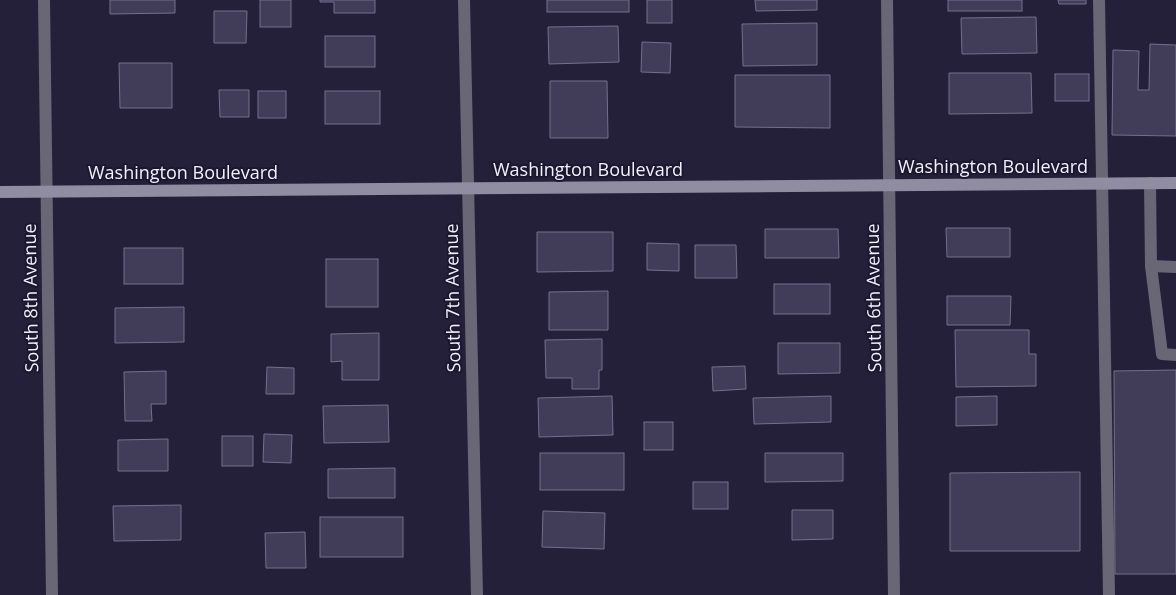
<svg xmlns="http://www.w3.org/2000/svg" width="1176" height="595" font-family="'Open Sans',sans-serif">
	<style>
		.building { fill: #413c57; stroke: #746f8d }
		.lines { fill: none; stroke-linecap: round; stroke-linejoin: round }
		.lane { stroke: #696775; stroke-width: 12 }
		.street { stroke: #696775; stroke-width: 12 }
		.secondary { stroke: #908da2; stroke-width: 12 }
		.labels { text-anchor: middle; stroke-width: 4; stroke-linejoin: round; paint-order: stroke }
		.street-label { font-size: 18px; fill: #f1f0fd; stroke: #1c172f }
	</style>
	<rect width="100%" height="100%" fill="#252039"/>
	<!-- building -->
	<g class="building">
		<polygon points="110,0 175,0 175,13 110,14"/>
		<rect x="260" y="0" width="31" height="27"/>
		<polygon points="320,0 375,0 375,13 334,13 334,2 320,2"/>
		<rect x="547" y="0" width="82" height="12"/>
		<rect x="647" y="0" width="25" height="23"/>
		<polygon points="755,0 817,0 817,10 756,11"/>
		<rect x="948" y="0" width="74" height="11"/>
		<polygon points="1058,0 1086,0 1086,4 1059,4"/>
		<polygon points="214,11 247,11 246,43 214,43"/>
		<polygon points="1036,17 1037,53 962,54 961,18"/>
		<polygon points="817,23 817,65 743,66 742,24"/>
		<polygon points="618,26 619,62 549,64 548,27"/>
		<rect x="325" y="36" width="50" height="31"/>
		<polygon points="642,42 671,43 670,73 641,72"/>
		<polygon points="1150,44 1176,45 1176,136 1112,135 1113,50 1139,51 1138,90 1149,90"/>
		<polygon points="119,63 172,63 172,108 120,108"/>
		<polygon points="949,73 1031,73 1032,113 949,114"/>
		<rect x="1055" y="74" width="34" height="27"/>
		<polygon points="735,75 830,75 830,128 735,127"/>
		<polygon points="550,81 607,81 608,138 550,138"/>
		<polygon points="219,90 249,90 249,117 220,117"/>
		<rect x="258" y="91" width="28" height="27"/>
		<rect x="325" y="91" width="55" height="33"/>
		<polygon points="946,228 1010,228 1010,257 947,257"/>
		<polygon points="765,229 838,229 839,258 765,258"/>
		<polygon points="537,232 613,232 613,271 537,272"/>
		<polygon points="647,243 679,244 679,271 647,270"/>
		<polygon points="695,245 736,245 737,278 695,278"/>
		<rect x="124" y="248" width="59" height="36"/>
		<rect x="326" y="259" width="52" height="48"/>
		<rect x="774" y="284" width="56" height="30"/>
		<polygon points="608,291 608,330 549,330 549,292"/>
		<polygon points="947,296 1011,296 1010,325 947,325"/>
		<polygon points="184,307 184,342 115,343 115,308"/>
		<polygon points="955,330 1029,330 1029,354 1036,354 1036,386 956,387"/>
		<polygon points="379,333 379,380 342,380 342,361 331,362 331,334"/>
		<polygon points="602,339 602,370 599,370 599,389 572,389 572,378 546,378 545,340"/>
		<polygon points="778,343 840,343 840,373 778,374"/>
		<polygon points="745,366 746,389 713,391 712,367"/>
		<polygon points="267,367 294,368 294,394 266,394"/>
		<polygon points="1176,370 1176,574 1115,574 1114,371"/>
		<polygon points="166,371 166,404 151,404 152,421 125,421 124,372"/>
		<polygon points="612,396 613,435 539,437 538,398"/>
		<polygon points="831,396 831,422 754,424 753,398"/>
		<polygon points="997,396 997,425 956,426 956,397"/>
		<polygon points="388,405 389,442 324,443 323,406"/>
		<rect x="644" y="422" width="29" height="28"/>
		<polygon points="264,434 292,435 291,463 263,462"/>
		<rect x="222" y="436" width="31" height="30"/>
		<polygon points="168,439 168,471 118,471 118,440"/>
		<rect x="540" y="453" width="84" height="37"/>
		<polygon points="765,453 843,453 843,481 765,482"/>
		<polygon points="395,468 395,498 328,498 328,469"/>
		<polygon points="1080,472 1080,551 950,551 950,473"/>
		<rect x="693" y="482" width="35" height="27"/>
		<polygon points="181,505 181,540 114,541 113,506"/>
		<polygon points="792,510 833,510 833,539 792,540"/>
		<polygon points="543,511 605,513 604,549 542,547"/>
		<rect x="320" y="517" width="83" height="40"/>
		<polygon points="305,532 306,568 266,568 265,533"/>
	</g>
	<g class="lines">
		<!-- lane -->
		<g class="lane">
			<polyline points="1099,0 1109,595"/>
			<polyline points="1150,183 1151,266 1176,267"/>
			<polyline points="1151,266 1162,354 1176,355"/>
		</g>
		<!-- street -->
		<g class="street">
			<polyline points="44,0 52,595"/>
			<polyline points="464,0 477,595"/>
			<polyline points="887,0 894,595"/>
		</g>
		<!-- secondary -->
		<polyline class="secondary" points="0,192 1176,183"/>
	</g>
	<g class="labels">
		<!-- street labels -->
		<g class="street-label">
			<text x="993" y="173">Washington Boulevard</text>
			<text x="588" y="176">Washington Boulevard</text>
			<text x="183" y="179">Washington Boulevard</text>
			<text transform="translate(31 298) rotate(-91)" y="6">South 8th Avenue</text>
			<text transform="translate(453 298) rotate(-91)" y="6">South 7th Avenue</text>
			<text transform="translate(874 298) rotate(-91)" y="6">South 6th Avenue</text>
		</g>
	</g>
</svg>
